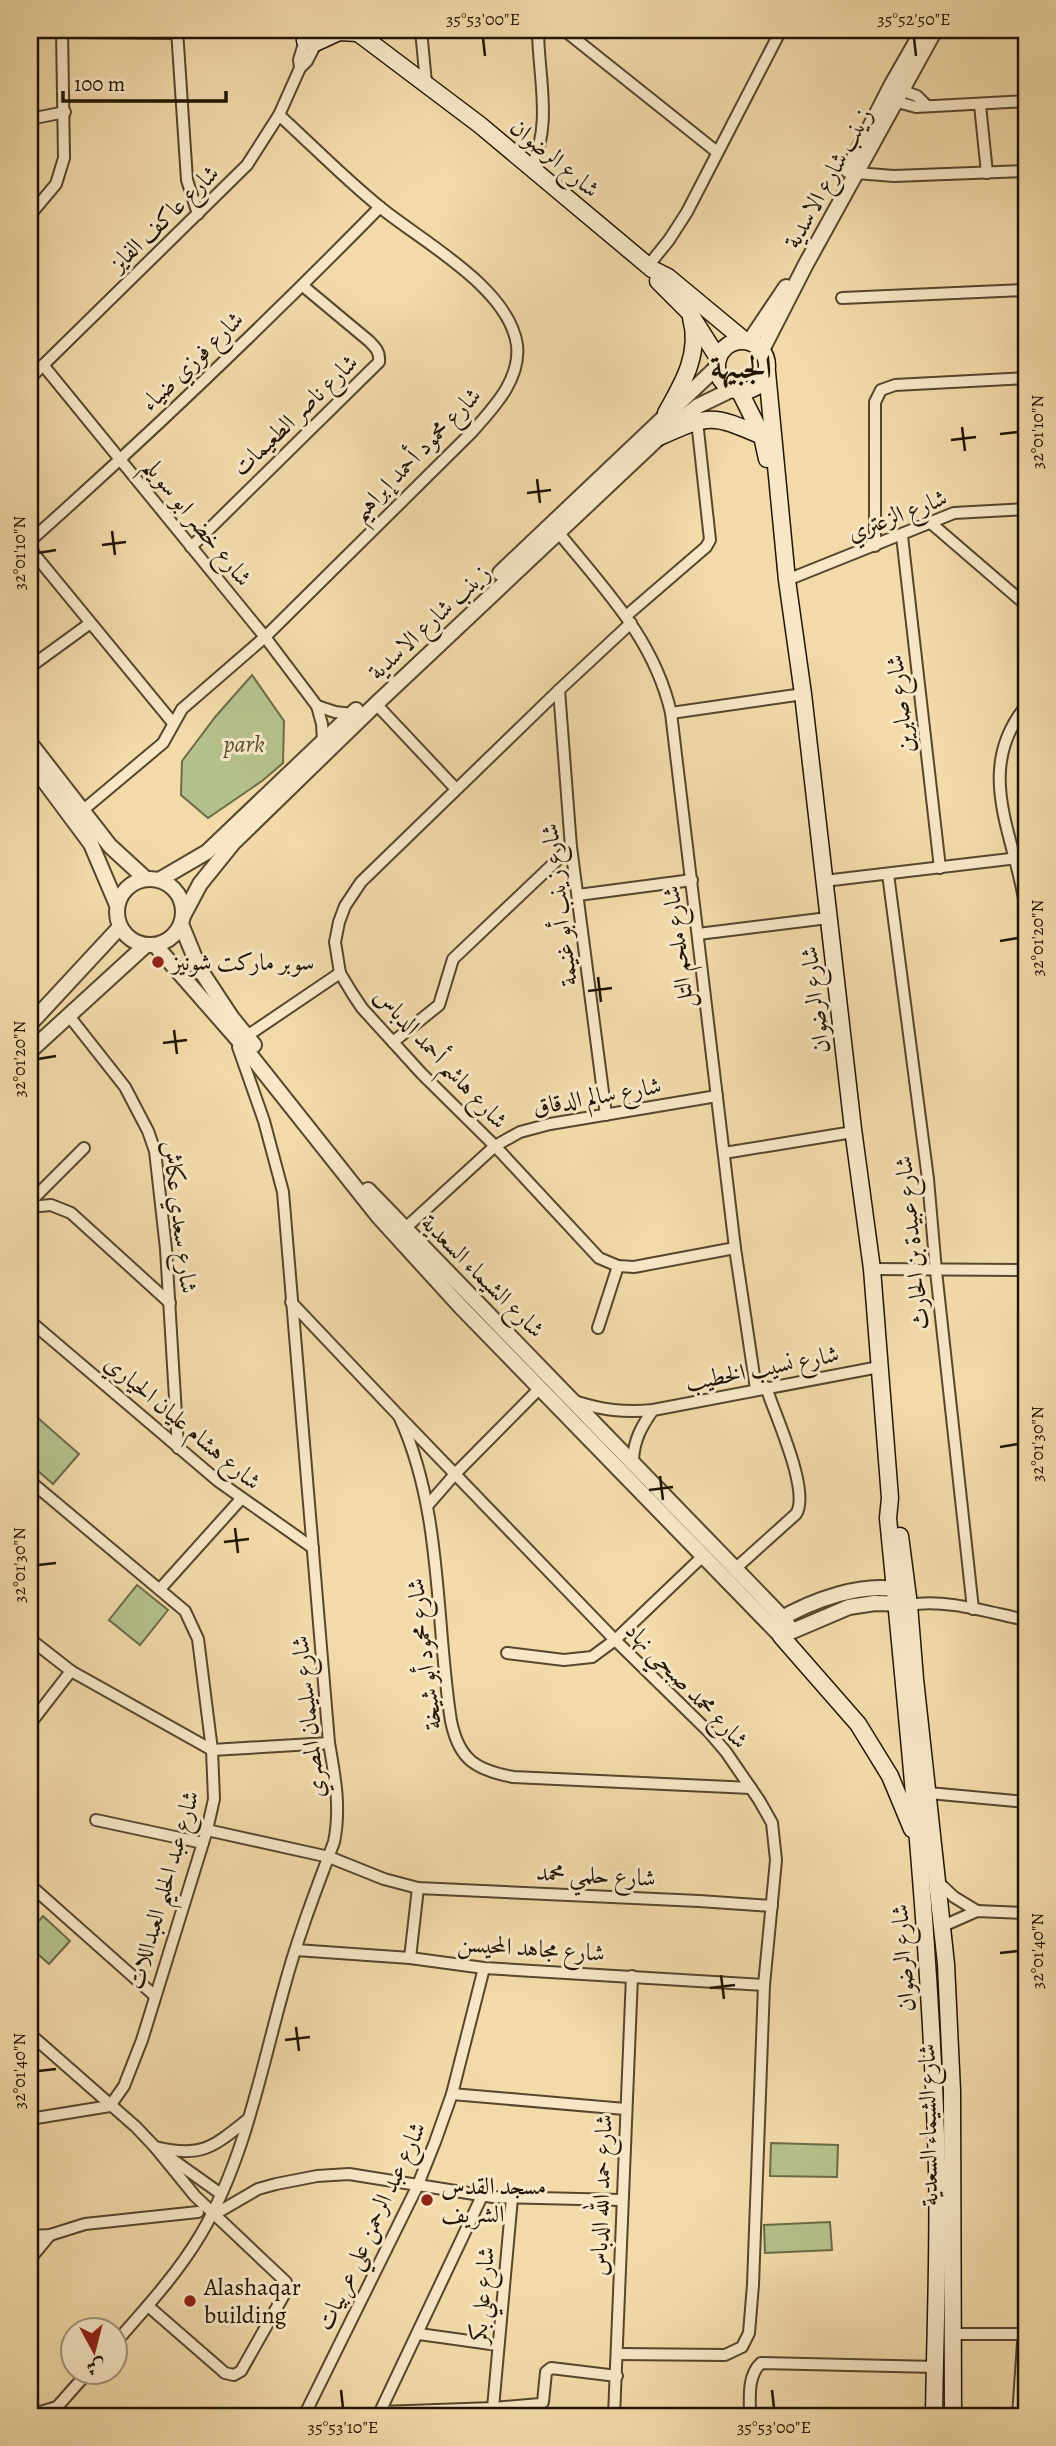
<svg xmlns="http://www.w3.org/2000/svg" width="1056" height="2446" font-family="Alegreya,Amiri,serif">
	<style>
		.green { fill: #b5c18c; stroke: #6b6b48; stroke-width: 2 }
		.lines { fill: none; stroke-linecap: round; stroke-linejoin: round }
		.minor-casing { stroke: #55462d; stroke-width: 14 }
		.tertiary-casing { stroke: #55462d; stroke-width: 18 }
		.secondary-casing { stroke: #211504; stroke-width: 19 }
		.minor { stroke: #f7e7c7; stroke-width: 10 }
		.tertiary { stroke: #f7e7c7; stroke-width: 14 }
		.secondary { stroke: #f7e7c7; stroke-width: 16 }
		.ticks { fill: none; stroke: #211504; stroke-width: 2.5 }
		.poi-dot { fill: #8f2418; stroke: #f7e7c7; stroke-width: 2.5 }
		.labels { text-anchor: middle; stroke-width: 6; stroke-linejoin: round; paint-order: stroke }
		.street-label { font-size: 24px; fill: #211504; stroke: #f7e7c7 }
		.park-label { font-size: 24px; font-style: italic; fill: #555134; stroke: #f7e7c7 }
		.poi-label { font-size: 24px; fill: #211504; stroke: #f7e7c7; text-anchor: start }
		.district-label { font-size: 32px; font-weight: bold; fill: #211504; stroke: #f7e7c7 }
		.neatline { fill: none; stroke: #211504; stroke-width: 2.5 }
		.ticks-label { font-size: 18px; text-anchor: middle; fill: #211504 }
	</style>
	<rect width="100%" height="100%" fill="#f2daa9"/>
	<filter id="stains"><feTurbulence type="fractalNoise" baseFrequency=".00286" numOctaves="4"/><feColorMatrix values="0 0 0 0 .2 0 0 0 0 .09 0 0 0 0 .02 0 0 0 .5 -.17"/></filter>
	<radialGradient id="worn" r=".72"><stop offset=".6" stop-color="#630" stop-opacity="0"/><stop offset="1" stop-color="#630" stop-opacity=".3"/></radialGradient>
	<!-- green -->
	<g class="green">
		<polygon points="252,675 284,721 283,763 262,781 208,818 181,795 182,761 216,716"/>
		<polygon points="30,1411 79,1454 53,1484 30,1464"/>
		<polygon points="137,1585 168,1610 140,1645 109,1620"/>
		<polygon points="43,1916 70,1941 49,1964 30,1947 30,1931"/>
		<polygon points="771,2143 838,2145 837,2177 770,2176"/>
		<polygon points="830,2222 832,2250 765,2253 764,2225"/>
	</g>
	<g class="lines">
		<!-- minor casing -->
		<g class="minor-casing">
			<g id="minor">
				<polyline points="177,30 187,180 198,214"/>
				<polyline points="421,30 426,83"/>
				<polyline points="564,30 717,152"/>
				<polyline points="62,32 177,33"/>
				<polyline points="300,68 299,60 306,37"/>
				<polyline points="895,88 917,96 926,105"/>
				<polyline points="890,100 916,107 1026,101"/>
				<polyline points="980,105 987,173"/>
				<polyline points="30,119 65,112"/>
				<path d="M531,167C553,126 538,74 538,30"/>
				<polyline points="856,173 894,176 1026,171"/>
				<polyline points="30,215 56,184 64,158 62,30"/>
				<polyline points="648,266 669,240 687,212 781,30"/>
				<polyline points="842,298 1026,290"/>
				<polyline points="43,365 265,637 317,706 322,724 323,741"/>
				<polyline points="30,378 247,165 279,115 300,68 307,61 323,30"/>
				<polyline points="932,524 1026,605"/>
				<path d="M558,532C605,590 654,639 671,713L735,1248L756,1389"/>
				<polyline points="902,536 940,868"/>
				<path d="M30,541C150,434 267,322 380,207"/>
				<polyline points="875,546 875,402 881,390 895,385 1026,378"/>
				<path d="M191,547L379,362C380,352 376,348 369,341L303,286"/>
				<polyline points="30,549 173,723"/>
				<polyline points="787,580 954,513 1026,509"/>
				<polyline points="626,616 706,547 710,540 697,421"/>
				<polyline points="631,623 559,690 361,882 345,906 339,922 335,942 340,973 352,993 362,1008 422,1074 495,1146 599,1258 618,1266 634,1267 735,1248"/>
				<polyline points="30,667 89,624"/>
				<polyline points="559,690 571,847 606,1115"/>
				<polyline points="376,704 456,789"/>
				<polyline points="317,706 335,712 352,714"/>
				<path d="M1026,706C971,773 1018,840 1026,912"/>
				<polyline points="671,713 803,694"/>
				<path d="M82,811L163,743L182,709L265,637L472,432C493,408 521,380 517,345C509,288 423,242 381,208C345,179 313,146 279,115"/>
				<polyline points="888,874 928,1179 936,1271 973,1609"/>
				<polyline points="824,881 1026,857"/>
				<polyline points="578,895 692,880"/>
				<polyline points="698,934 828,918"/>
				<polyline points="69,1016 125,1087 148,1131 155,1151 166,1249 178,1448"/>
				<polyline points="393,1042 439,1005 453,959 571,847"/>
				<polyline points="724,1153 853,1132"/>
				<polyline points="30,1202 84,1148"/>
				<polyline points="30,1207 51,1205 71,1213 170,1303"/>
				<polyline points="400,1233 495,1146 520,1132 550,1124 717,1096"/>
				<polyline points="872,1269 1026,1270"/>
				<path d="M291,1302L399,1416C443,1511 435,1620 451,1721C459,1760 476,1770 513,1777L751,1788"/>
				<polyline points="30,1321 218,1481 313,1548"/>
				<polyline points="598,1328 618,1266"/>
				<path d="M574,1401C602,1410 625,1413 653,1410L879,1367"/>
				<polyline points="399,1416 615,1640 709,1732 726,1752 759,1800 772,1823 776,1860 764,1985 753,2285 749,2333 742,2347 725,2355 618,2354"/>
				<path d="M633,1460C634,1440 641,1427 653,1410"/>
				<polyline points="30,1481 185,1611 198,1639 212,1750 214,1799 207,1830 142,2040 124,2086 110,2106"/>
				<polyline points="428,1505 455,1474 540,1388"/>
				<path d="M736,1568L796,1514C811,1491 774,1413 766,1387"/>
				<polyline points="160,1589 241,1499"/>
				<path d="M909,1605C945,1598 991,1613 1026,1620"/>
				<polyline points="30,1639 71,1671 212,1750 329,1743"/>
				<polyline points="507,1653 564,1660 592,1657 615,1640 702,1557"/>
				<polyline points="30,1724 71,1671"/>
				<polyline points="929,1793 1026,1802"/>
				<polyline points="96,1820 203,1843"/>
				<polyline points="207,1830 329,1857 384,1879 418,1888 699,1901 772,1906"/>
				<polyline points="939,1883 954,1897 977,1911"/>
				<polyline points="30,1885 155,1996"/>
				<polyline points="943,1926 977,1911 1026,1913"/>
				<polyline points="296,1950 410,1958 484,1968 764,1985"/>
				<polyline points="410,1958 418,1888"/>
				<polyline points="30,2034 136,2127 155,2147 195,2196 286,2282 285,2293 241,2371 234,2375 225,2373 148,2306"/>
				<polyline points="452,2094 625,2109"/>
				<polyline points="30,2119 110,2106"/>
				<path d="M155,2147C201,2158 212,2148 247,2120"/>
				<polyline points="169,2157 221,2194"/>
				<polyline points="212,2211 222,2210 258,2189 276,2184 317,2176 349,2174 493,2197 621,2200"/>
				<polyline points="30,2236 50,2235 85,2224 198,2212"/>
				<polyline points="30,2259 50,2235"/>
				<polyline points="419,2334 498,2345"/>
				<polyline points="954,2334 1023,2334"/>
				<path d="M116,2342C146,2308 178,2273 201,2234C245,2159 261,2070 284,1988C297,1939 316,1890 334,1842C341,1808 335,1777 329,1743L283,1192L264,1121L238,1047L240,1042L247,1036L340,973"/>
				<polyline points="493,2408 512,2198"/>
				<polyline points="380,2412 493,2408 540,2404 543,2402 546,2372 551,2368 617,2376"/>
				<polyline points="30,2415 57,2407 88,2372"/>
				<polyline points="304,2416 417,2187 435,2142 452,2094 484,1968"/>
				<polyline points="378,2416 482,2196"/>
				<polyline points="614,2416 632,1976"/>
				<path d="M750,2416C750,2398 747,2376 761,2363L936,2367"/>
				<polyline points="1018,2416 1026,2298"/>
			</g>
		</g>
		<!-- tertiary casing -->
		<g class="tertiary-casing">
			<g id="tertiary">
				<polyline points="848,170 891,86 923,30"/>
				<polyline points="749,342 786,287"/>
				<polyline points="762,350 806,264 935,30"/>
				<polyline points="500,573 717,367"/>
				<polyline points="30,743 110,846 146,879"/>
				<polyline points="30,762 91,844 117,905"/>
				<circle cx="150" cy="912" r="33"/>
				<polyline points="159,880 207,852 356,710"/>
				<polyline points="183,916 200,884 233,843 376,704 668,429 698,406 733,389"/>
				<polyline points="181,924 199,968 232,1018 254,1045"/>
				<polyline points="155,945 240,1042 378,1216 460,1306 781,1636 849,1607 875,1603 907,1604"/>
				<polyline points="30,1024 120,927"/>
				<polyline points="30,1051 146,945"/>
				<polyline points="368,1190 783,1618 792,1631"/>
				<path d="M777,1621C810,1601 865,1580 903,1591"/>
			</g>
		</g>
		<!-- secondary casing -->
		<g class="secondary-casing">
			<g id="secondary">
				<polyline points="304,30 305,41"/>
				<polyline points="354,30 480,125 652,269 668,277 744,340"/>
				<polyline points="315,43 339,32 358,33"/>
				<polyline points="658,281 689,312 718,358"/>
				<circle cx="742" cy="366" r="25"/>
				<path d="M767,372L787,580L803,694L853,1129L872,1269L890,1498L888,1518C909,1734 931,1950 937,2167C939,2250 935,2333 934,2416"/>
				<polyline points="739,390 762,436 767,459"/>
				<path d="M666,413C683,383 701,353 691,318"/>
				<path d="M657,438C709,415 710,413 762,436"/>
				<polyline points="900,1536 909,1605 915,1679 946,1964 952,2091 953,2416"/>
				<polyline points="781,1636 858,1724 890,1776 912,1829"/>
			</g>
		</g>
		<!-- minor -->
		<use href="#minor" class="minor"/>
		<!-- tertiary -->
		<use href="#tertiary" class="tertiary"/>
		<!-- secondary -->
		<use href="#secondary" class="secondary"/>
	</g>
	<!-- ticks -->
	<path class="ticks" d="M483,38L485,56M914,38L916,56M962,427L965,451M1000,434L1018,432M951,440L976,437M537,479L540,503M527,493L551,490M112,531L115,555M102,545L126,542M38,553L56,550M1000,941L1018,938M598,977L601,1002M588,991L612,988M174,1030L177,1054M163,1043L187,1040M38,1059L56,1056M1000,1447L1018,1444M660,1476L663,1500M649,1490L673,1487M235,1528L238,1553M224,1542L249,1539M38,1565L56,1563M1000,1953L1018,1951M721,1975L724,1999M710,1988L735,1985M296,2027L299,2051M285,2040L310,2037M38,2071L56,2069M341,2390L343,2408M772,2390L774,2408"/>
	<!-- markers -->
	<g class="poi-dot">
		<circle cx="158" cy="962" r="7"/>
		<circle cx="427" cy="2200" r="7"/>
		<circle cx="190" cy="2301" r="7"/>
	</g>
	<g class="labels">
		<!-- street labels -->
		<g class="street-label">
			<text transform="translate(555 158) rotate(40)" y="8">شارع الرضوان</text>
			<text transform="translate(828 178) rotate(-61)" y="8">زينب شارع الاسدية</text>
			<text transform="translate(164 218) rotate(-44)" y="8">شارع عاكف الفايز</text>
			<text transform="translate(192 361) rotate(-44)" y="8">شارع فوزي ضياء</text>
			<text transform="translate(295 415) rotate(-44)" y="8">شارع ناصر الطعيمات</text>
			<text transform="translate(416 454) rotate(-46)" y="8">شارع محمود أحمد إبراهيم</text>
			<text transform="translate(897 515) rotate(-21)" y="8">شارع الزعتري</text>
			<text transform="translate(198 522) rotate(51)" y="8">شارع خضر ابو سويلم</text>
			<text transform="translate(429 622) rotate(-43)" y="8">زينب شارع الاسدية</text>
			<text transform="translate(900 704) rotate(-97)" y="8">شارع صابرين</text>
			<text transform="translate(559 905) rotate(-97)" y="8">شارع زينب أبو غنيمة</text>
			<text transform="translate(678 947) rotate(-97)" y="8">شارع ملحم التل</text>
			<text transform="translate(815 1000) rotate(-97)" y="8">شارع الرضوان</text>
			<text transform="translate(441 1058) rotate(47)" y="8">شارع هاشم أحمد الدباس</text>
			<text transform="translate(597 1096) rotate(-10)" y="8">شارع سالم الدقاق</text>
			<text transform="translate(180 1217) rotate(83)" y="8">شارع سعدي عكاش</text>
			<text transform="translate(912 1243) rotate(-96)" y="8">شارع عبيدة بن الحارث</text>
			<text transform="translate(483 1276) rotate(45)" y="8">شارع الشيماء السعدية</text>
			<text transform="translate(762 1368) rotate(-11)" y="8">شارع نسيب الخطيب</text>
			<text transform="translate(183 1422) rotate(40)" y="8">شارع هشام عليان الحياري</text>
			<text transform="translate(424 1654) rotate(-97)" y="8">شارع محمود أبو شيخة</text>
			<text transform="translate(687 1685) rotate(46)" y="8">شارع محمد صبحي نهاد</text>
			<text transform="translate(308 1717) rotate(-96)" y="8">شارع سليمان المصري</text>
			<text transform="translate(596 1875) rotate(3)" y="8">شارع حلمي محمد</text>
			<text transform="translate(163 1890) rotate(-74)" y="8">شارع عبد الحليم العبداللات</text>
			<text transform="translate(531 1948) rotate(4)" y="8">شارع مجاهد المحيسن</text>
			<text transform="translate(903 1958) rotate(-94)" y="8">شارع الرضوان</text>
			<text transform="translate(928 2125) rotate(-91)" y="8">شارع الشيماء السعدية</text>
			<text transform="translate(601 2195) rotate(-88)" y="8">شارع حمد الله الدباس</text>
			<text transform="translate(371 2226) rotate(-65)" y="8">شارع عبد الرحمن علي عربيات</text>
			<text transform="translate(482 2295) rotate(-85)" y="8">شارع علي بكر</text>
		</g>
		<!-- park labels -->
		<g class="park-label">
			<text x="244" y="752">park</text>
		</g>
		<!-- poi labels -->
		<g class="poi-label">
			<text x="172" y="970">سوبر ماركت شونيز</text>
			<text x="441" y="2194">مسجد القدس<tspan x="441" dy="28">الشريف</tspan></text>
			<text x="204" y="2295">Alashaqar<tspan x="204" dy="28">building</tspan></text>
		</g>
		<!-- district labels -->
		<g class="district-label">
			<text x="741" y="378">الجبيهة</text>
		</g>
	</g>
	<!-- margin -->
	<rect width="1056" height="2446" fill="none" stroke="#f2daa9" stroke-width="77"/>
	<!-- north arrow -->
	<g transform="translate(94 2351) rotate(173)"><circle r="33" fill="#f7e7c7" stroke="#a19379" stroke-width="2"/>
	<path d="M0-5L12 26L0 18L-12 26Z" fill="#8f2418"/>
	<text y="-10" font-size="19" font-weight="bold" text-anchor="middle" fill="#211504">ش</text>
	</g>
	<!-- scale -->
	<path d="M63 91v10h163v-10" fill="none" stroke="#211504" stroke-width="3.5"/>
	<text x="74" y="91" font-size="21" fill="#211504" stroke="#f7e7c7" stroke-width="5" paint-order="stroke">100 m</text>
	<rect x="38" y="38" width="980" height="2370" class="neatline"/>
	<g class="ticks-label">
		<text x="483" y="25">35°53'00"E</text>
		<text x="914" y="25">35°52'50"E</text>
		<text transform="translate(1037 432) rotate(-90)" y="6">32°01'10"N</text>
		<text transform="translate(19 553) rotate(-90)" y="6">32°01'10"N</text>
		<text transform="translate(1037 938) rotate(-90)" y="6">32°01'20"N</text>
		<text transform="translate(19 1059) rotate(-90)" y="6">32°01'20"N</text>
		<text transform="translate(1037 1444) rotate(-90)" y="6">32°01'30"N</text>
		<text transform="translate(19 1565) rotate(-90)" y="6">32°01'30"N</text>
		<text transform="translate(1037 1951) rotate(-90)" y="6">32°01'40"N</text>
		<text transform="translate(19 2071) rotate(-90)" y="6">32°01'40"N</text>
		<text x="343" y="2433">35°53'10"E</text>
		<text x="774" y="2433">35°53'00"E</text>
	</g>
	<rect width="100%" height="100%" filter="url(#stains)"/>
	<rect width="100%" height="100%" fill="url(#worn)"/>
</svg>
